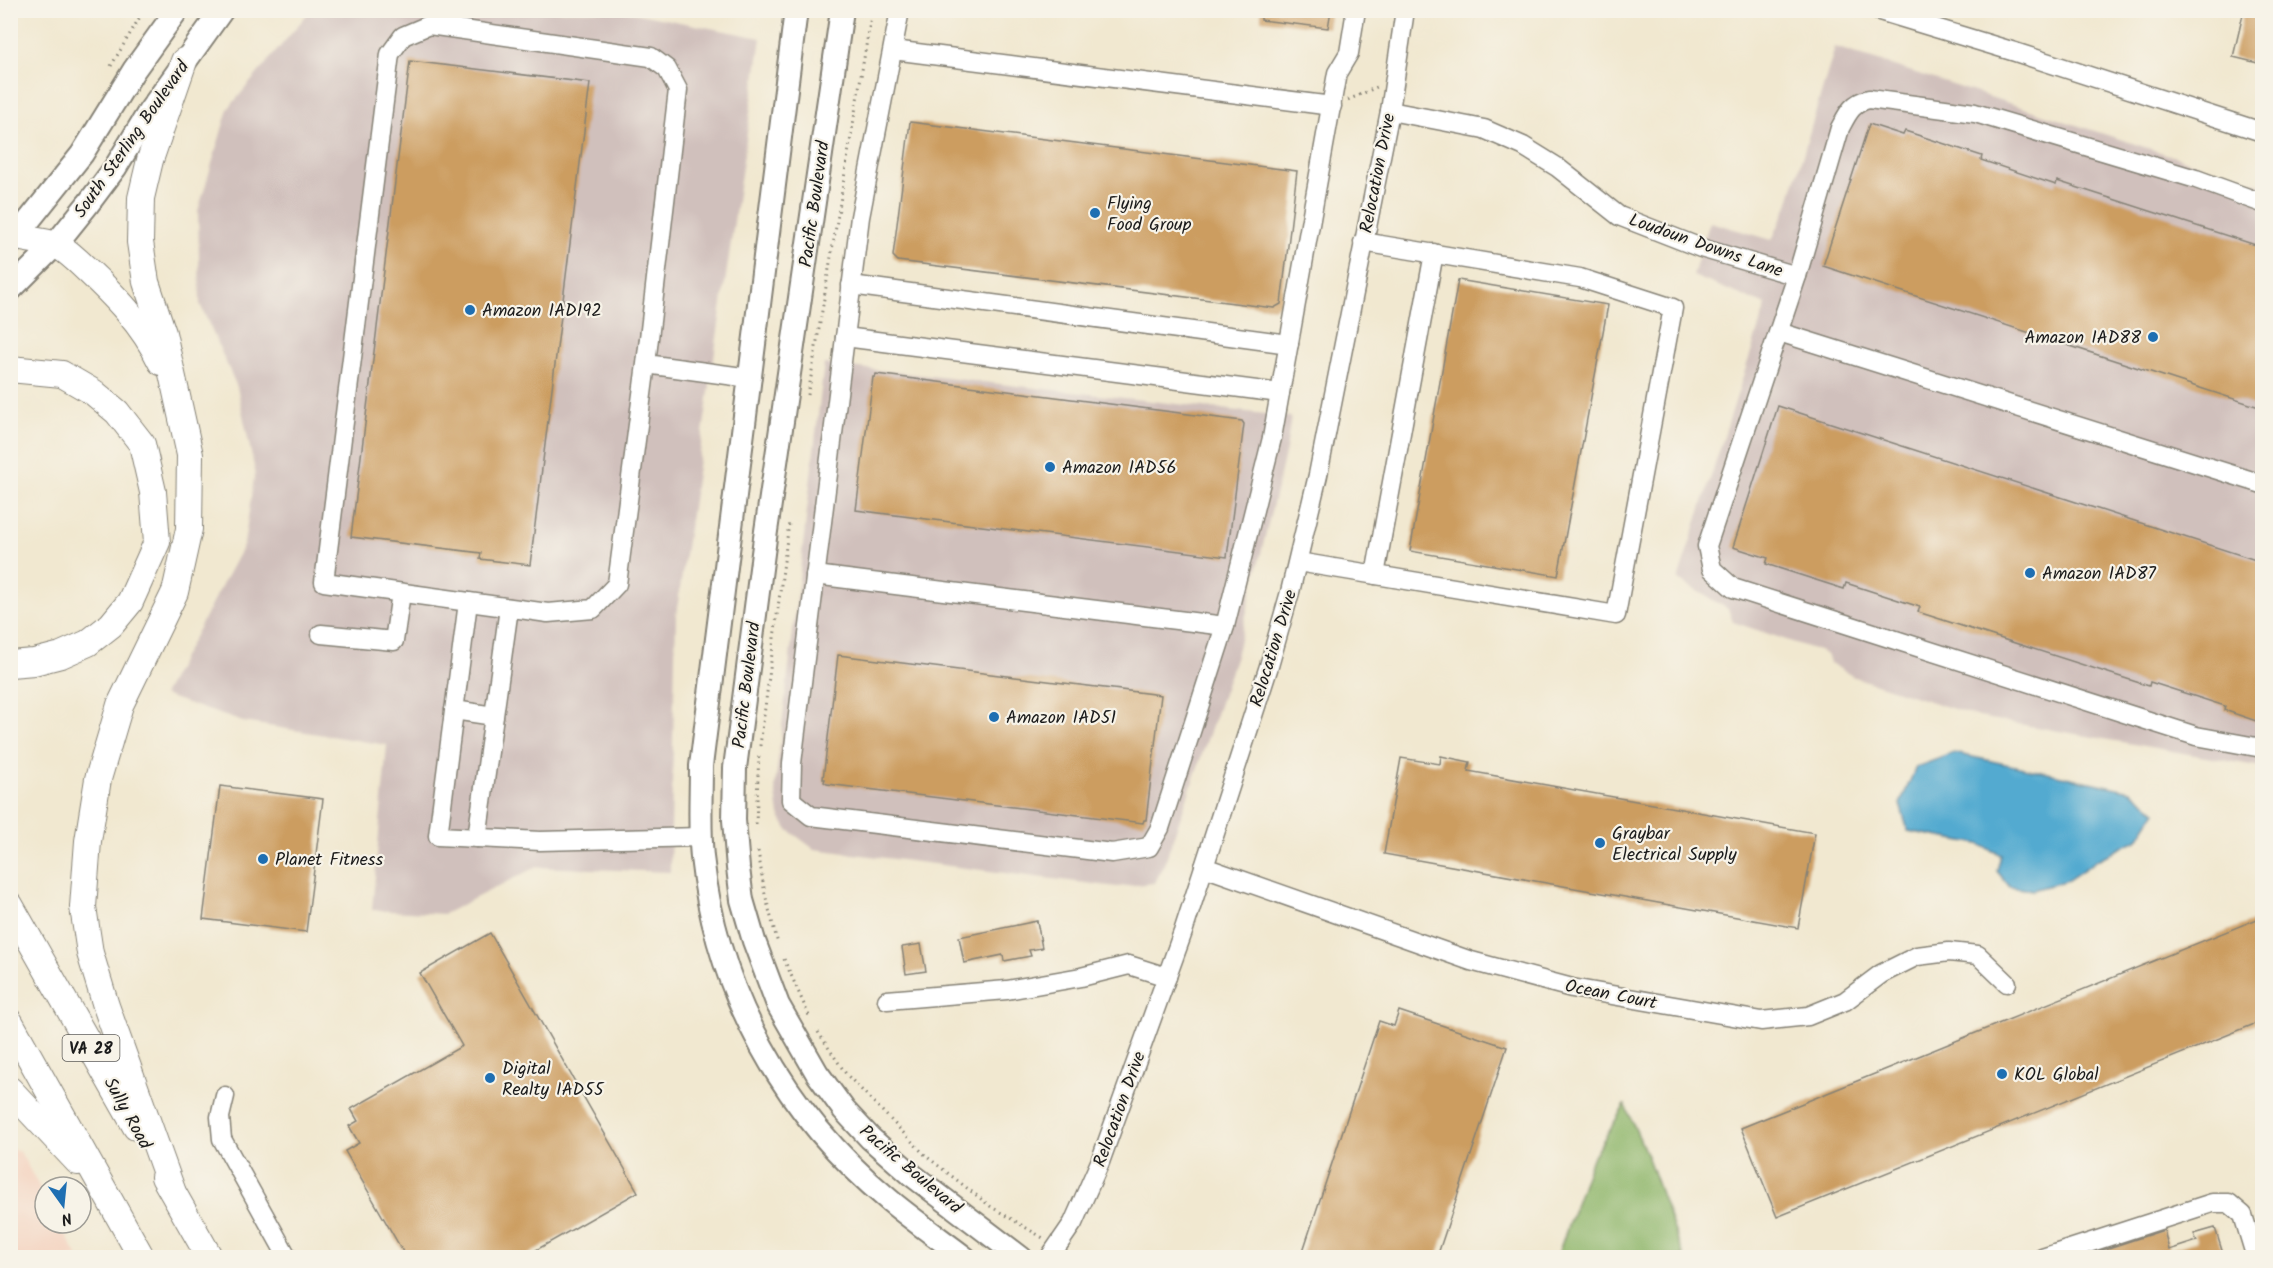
<svg xmlns="http://www.w3.org/2000/svg" width="2273" height="1268" font-family="Kalam,sans-serif">
	<style>
		.built { fill: #f4d3c0 }
		.industrial { fill: #d0c0bc }
		.forest { fill: #91b76d; stroke: #566a44; stroke-width: 1.5 }
		.water { fill: #53aad0; stroke: #386376; stroke-width: 1.5 }
		.building { fill: #cc9d60 }
		.lines { fill: none; stroke-linecap: round; stroke-linejoin: round }
		.minor-casing { stroke: #868276; stroke-width: 21 }
		.major-casing { stroke: #868276; stroke-width: 26 }
		.highway-casing { stroke: #868276; stroke-width: 28 }
		.path { stroke: #868276; stroke-width: 3; stroke-dasharray: 1.5 4.5; stroke-linecap: butt }
		.minor { stroke: #fff; stroke-width: 18 }
		.major { stroke: #fff; stroke-width: 22 }
		.highway { stroke: #fff; stroke-width: 26 }
		.poi-dot { fill: #1f6fb2; stroke: #f7f3e8; stroke-width: 2 }
		.labels { text-anchor: middle; stroke-width: 4.5; stroke-linejoin: round; paint-order: stroke }
		.shield { fill: #f7f3e8; stroke: #5e5c59; stroke-width: 1.5 }
		.shield-label { font-size: 16px; font-weight: bold; fill: #1c1c1c }
		.street-label { font-size: 18px; fill: #1c1c1c; stroke: #f7f3e8 }
		.poi-label { font-size: 18px; fill: #1c1c1c; stroke: #f7f3e8; text-anchor: start }
	</style>
	<rect width="100%" height="100%" fill="#f7f3e8"/>
	<filter id="ink" filterUnits="userSpaceOnUse"><feTurbulence type="fractalNoise" baseFrequency=".0167" numOctaves="2"/><feDisplacementMap in="SourceGraphic" scale="12" xChannelSelector="R" yChannelSelector="G"/><feConvolveMatrix kernelMatrix="1 2 1 2 8 2 1 2 1" color-interpolation-filters="sRGB"/></filter>
	<filter id="wash" filterUnits="userSpaceOnUse"><feTurbulence type="fractalNoise" baseFrequency=".008" numOctaves="4" result="noise"/><feDisplacementMap in="SourceGraphic" scale="24" xChannelSelector="R" yChannelSelector="G"/><feGaussianBlur stdDeviation="1.35" result="paint"/><feColorMatrix in="noise" values="0 0 0 0 0 0 0 0 0 0 0 0 0 0 0 0 0 1.4 0 .05"/><feComposite in="paint" operator="in"/></filter>
	<g filter="url(#wash)">
		<rect width="100%" height="100%" fill="#f1e8d0"/>
		<!-- built -->
		<polygon class="built" points="10,1148 20,1152 45,1197 45,1223 59,1223 78,1257 11,1257"/>
		<!-- industrial -->
		<g class="industrial">
			<polygon points="310,11 624,11 761,38 676,616 670,872 536,867 444,914 372,910 387,745 243,722 163,695 244,544 255,471 237,387 200,304 198,211 228,109"/>
			<polygon points="1835,47 2262,185 2262,767 1979,717 1854,677 1830,663 1828,656 1822,652 1733,622 1728,609 1678,580 1766,305 1693,276 1701,248 1710,222 1772,240 1788,205"/>
			<polygon points="824,364 1291,417 1286,450 1236,656 1165,862 1154,883 1117,887 814,849 787,829 779,815 775,787"/>
		</g>
		<!-- forest -->
		<polygon class="forest" points="1625,1105 1648,1158 1684,1257 1557,1257 1592,1158"/>
		<!-- water -->
		<polygon class="water" points="1954,753 2131,791 2156,811 2138,839 2099,859 2068,880 2033,890 2010,887 1997,871 2001,855 1979,844 1908,831 1900,804 1916,767"/>
		<g id="blocks">
			<!-- building -->
			<g class="building">
				<polygon points="1261,10 1331,10 1328,28 1261,20"/>
				<polygon points="2244,10 2262,10 2262,64 2233,57"/>
				<polygon points="410,61 590,83 530,565 480,559 481,553 351,537"/>
				<polygon points="910,122 1297,171 1281,304 1274,308 898,261 893,256"/>
				<polygon points="1869,124 1903,135 1905,131 1982,156 1981,160 2056,185 2057,181 2262,247 2262,408 1823,266"/>
				<polygon points="1458,280 1608,305 1558,576 1410,551"/>
				<polygon points="876,374 1242,421 1244,424 1227,557 856,510 873,377 875,377"/>
				<polygon points="1778,406 2262,562 2262,723 2224,710 2225,706 2150,682 2149,686 1918,612 1920,607 1846,583 1844,589 1766,564 1768,558 1733,547"/>
				<polygon points="838,655 1161,695 1146,820 1144,820 1143,823 827,784 824,782 825,779 823,779"/>
				<polygon points="1441,756 1470,762 1468,771 1815,833 1798,928 1384,854 1401,758 1440,764"/>
				<polygon points="220,786 323,799 306,932 203,919"/>
				<polygon points="2262,917 2262,1021 1777,1217 1741,1128"/>
				<polygon points="1037,921 1042,948 1029,950 1031,956 1004,961 1003,955 964,963 959,937"/>
				<polygon points="490,933 638,1192 524,1257 406,1257 345,1151 359,1143 349,1126 358,1121 351,1109 462,1046 420,973"/>
				<polygon points="921,944 926,971 906,974 902,947"/>
				<polygon points="1399,1011 1507,1047 1437,1257 1301,1257 1379,1021 1394,1026"/>
				<polygon points="2215,1228 2224,1257 2088,1257 2087,1255 2164,1230 2169,1250 2197,1241 2194,1234"/>
			</g>
		</g>
	</g>
	<g filter="url(#ink)">
		<use href="#blocks" fill-opacity="0" stroke="#868276" stroke-width="1.5"/>
		<g class="lines">
			<!-- minor casing -->
			<g class="minor-casing">
				<g id="minor">
					<polyline points="900,10 860,217 792,763 791,800 811,816 1112,853 1149,847 1160,828 1225,626 1272,438 1337,73 1349,53 1356,10"/>
					<polyline points="1876,10 2015,52 2262,132"/>
					<polyline points="893,50 1332,106"/>
					<polyline points="1390,111 1484,129 1523,146 1557,167 1619,216 1701,248 1797,276"/>
					<path d="M2262,203L2196,179L1975,113L1869,99C1852,103 1848,113 1840,128L1797,276L1707,546L1712,569L1733,588L2196,736L2262,748"/>
					<polyline points="851,285 1289,344"/>
					<polyline points="1779,332 2262,484"/>
					<polyline points="845,337 1280,393"/>
					<polyline points="646,364 678,90 667,69 651,57 429,25 403,36 390,54 324,582 548,613 593,609 617,584 646,364 750,378"/>
					<polyline points="1298,562 1616,615 1673,308 1580,278 1363,242"/>
					<polyline points="815,575 1225,626"/>
					<polyline points="1375,575 1434,253"/>
					<polyline points="468,602 438,836 540,841 701,837"/>
					<polyline points="321,634 394,641 401,593"/>
					<polyline points="454,710 494,716"/>
					<polyline points="477,838 509,608"/>
					<polyline points="1204,867 1471,961 1572,988 1761,1021 1808,1016 1845,1001 1881,974 1917,956 1949,952 1978,955 2007,983"/>
					<polyline points="887,1000 1007,990 1081,977 1129,965 1167,977"/>
					<polyline points="225,1096 220,1117 222,1139 288,1258"/>
					<polyline points="1049,1258 1073,1223 1100,1162 1183,932 1269,666 1290,592 1318,475 1390,111 1405,10"/>
					<polyline points="2042,1258 2212,1203 2229,1203 2243,1215 2256,1258"/>
				</g>
			</g>
			<!-- major casing -->
			<g class="major-casing">
				<g id="major">
					<path d="M796,10L701,766C701,796 699,828 702,857C717,993 784,1113 889,1200C913,1220 940,1239 965,1258"/>
					<polyline points="842,10 765,538 735,768 734,820 738,868 742,900 754,941 778,1005 817,1073 844,1110 870,1138 912,1175 1021,1258"/>
					<polyline points="10,244 82,154 134,70 177,10"/>
					<polyline points="10,290 55,245 88,204 115,168 149,112 222,10"/>
				</g>
			</g>
			<!-- highway casing -->
			<g class="highway-casing">
				<g id="highway">
					<path d="M17,237C29,240 42,241 54,244C65,248 75,259 83,266C114,295 143,324 161,362"/>
					<polyline points="10,369 62,374 93,392 117,412 142,444 153,492 157,542 130,602 111,625 88,643 61,655 34,662 10,664"/>
					<polyline points="10,905 136,1127"/>
					<polyline points="10,1022 142,1258"/>
					<polyline points="10,1090 78,1162"/>
					<polyline points="164,1177 210,1258"/>
					<polyline points="172,1190 106,1006 90,953 83,907 88,841 98,779 120,705 175,592 189,529 190,455 163,333 146,282 140,242 141,198 150,160 184,61"/>
				</g>
			</g>
			<!-- path -->
			<g class="path">
				<polyline points="111,66 144,10"/>
				<polyline points="1348,100 1377,87"/>
				<polyline points="808,395 872,10"/>
				<polyline points="760,746 789,523"/>
				<polyline points="756,824 759,752"/>
				<polyline points="758,851 765,894 778,944"/>
				<polyline points="784,959 810,1018"/>
				<polyline points="818,1032 846,1074 926,1156 990,1206 1043,1238"/>
			</g>
			<!-- minor -->
			<use href="#minor" class="minor"/>
			<!-- major -->
			<use href="#major" class="major"/>
			<!-- highway -->
			<use href="#highway" class="highway"/>
		</g>
	</g>
	<!-- markers -->
	<g class="poi-dot">
		<circle cx="1095" cy="213" r="6"/>
		<circle cx="470" cy="310" r="6"/>
		<circle cx="2153" cy="337" r="6"/>
		<circle cx="1050" cy="467" r="6"/>
		<circle cx="2030" cy="573" r="6"/>
		<circle cx="994" cy="717" r="6"/>
		<circle cx="1600" cy="843" r="6"/>
		<circle cx="263" cy="859" r="6"/>
		<circle cx="2002" cy="1074" r="6"/>
		<circle cx="490" cy="1078" r="6"/>
	</g>
	<g class="labels">
		<!-- shield labels -->
		<rect class="shield" x="62.5" y="1035" width="57" height="26" rx="4.5"/>
		<g class="shield-label">
			<text x="91" y="1054">VA 28</text>
		</g>
		<!-- street labels -->
		<g class="street-label">
			<text transform="translate(131 139) rotate(-55)" y="6">South Sterling Boulevard</text>
			<text transform="translate(1377 173) rotate(-79)" y="6">Relocation Drive</text>
			<text transform="translate(814 204) rotate(-82)" y="6">Pacific Boulevard</text>
			<text transform="translate(1706 245) rotate(19)" y="6">Loudoun Downs Lane</text>
			<text transform="translate(1273 648) rotate(-73)" y="6">Relocation Drive</text>
			<text transform="translate(746 685) rotate(-83)" y="6">Pacific Boulevard</text>
			<text transform="translate(1611 994) rotate(11)" y="6">Ocean Court</text>
			<text transform="translate(1119 1109) rotate(-70)" y="6">Relocation Drive</text>
			<text transform="translate(128 1113) rotate(61)" y="6">Sully Road</text>
			<text transform="translate(911 1169) rotate(40)" y="6">Pacific Boulevard</text>
		</g>
		<!-- poi labels -->
		<g class="poi-label">
			<text x="1107" y="209">Flying<tspan x="1107" dy="21">Food Group</tspan></text>
			<text x="482" y="316">Amazon IAD192</text>
			<text x="2141" y="343" text-anchor="end">Amazon IAD88</text>
			<text x="1062" y="473">Amazon IAD56</text>
			<text x="2042" y="579">Amazon IAD87</text>
			<text x="1006" y="723">Amazon IAD51</text>
			<text x="1612" y="839">Graybar<tspan x="1612" dy="21">Electrical Supply</tspan></text>
			<text x="275" y="865">Planet Fitness</text>
			<text x="502" y="1074">Digital<tspan x="502" dy="21">Realty IAD55</tspan></text>
			<text x="2014" y="1080">KOL Global</text>
		</g>
	</g>
	<!-- margin -->
	<rect width="2273" height="1268" fill="none" stroke="#f7f3e8" stroke-width="36"/>
	<!-- north arrow -->
	<g transform="translate(63 1205) rotate(165)"><circle r="28" fill="#f7f3e8" stroke="#9f9d96" stroke-width="1.5"/>
	<path d="M0-4.5L10 22L0 15L-10 22Z" fill="#1f6fb2"/>
	<text y="-9" font-size="16" font-weight="bold" text-anchor="middle" fill="#1c1c1c">N</text>
	</g>
</svg>
